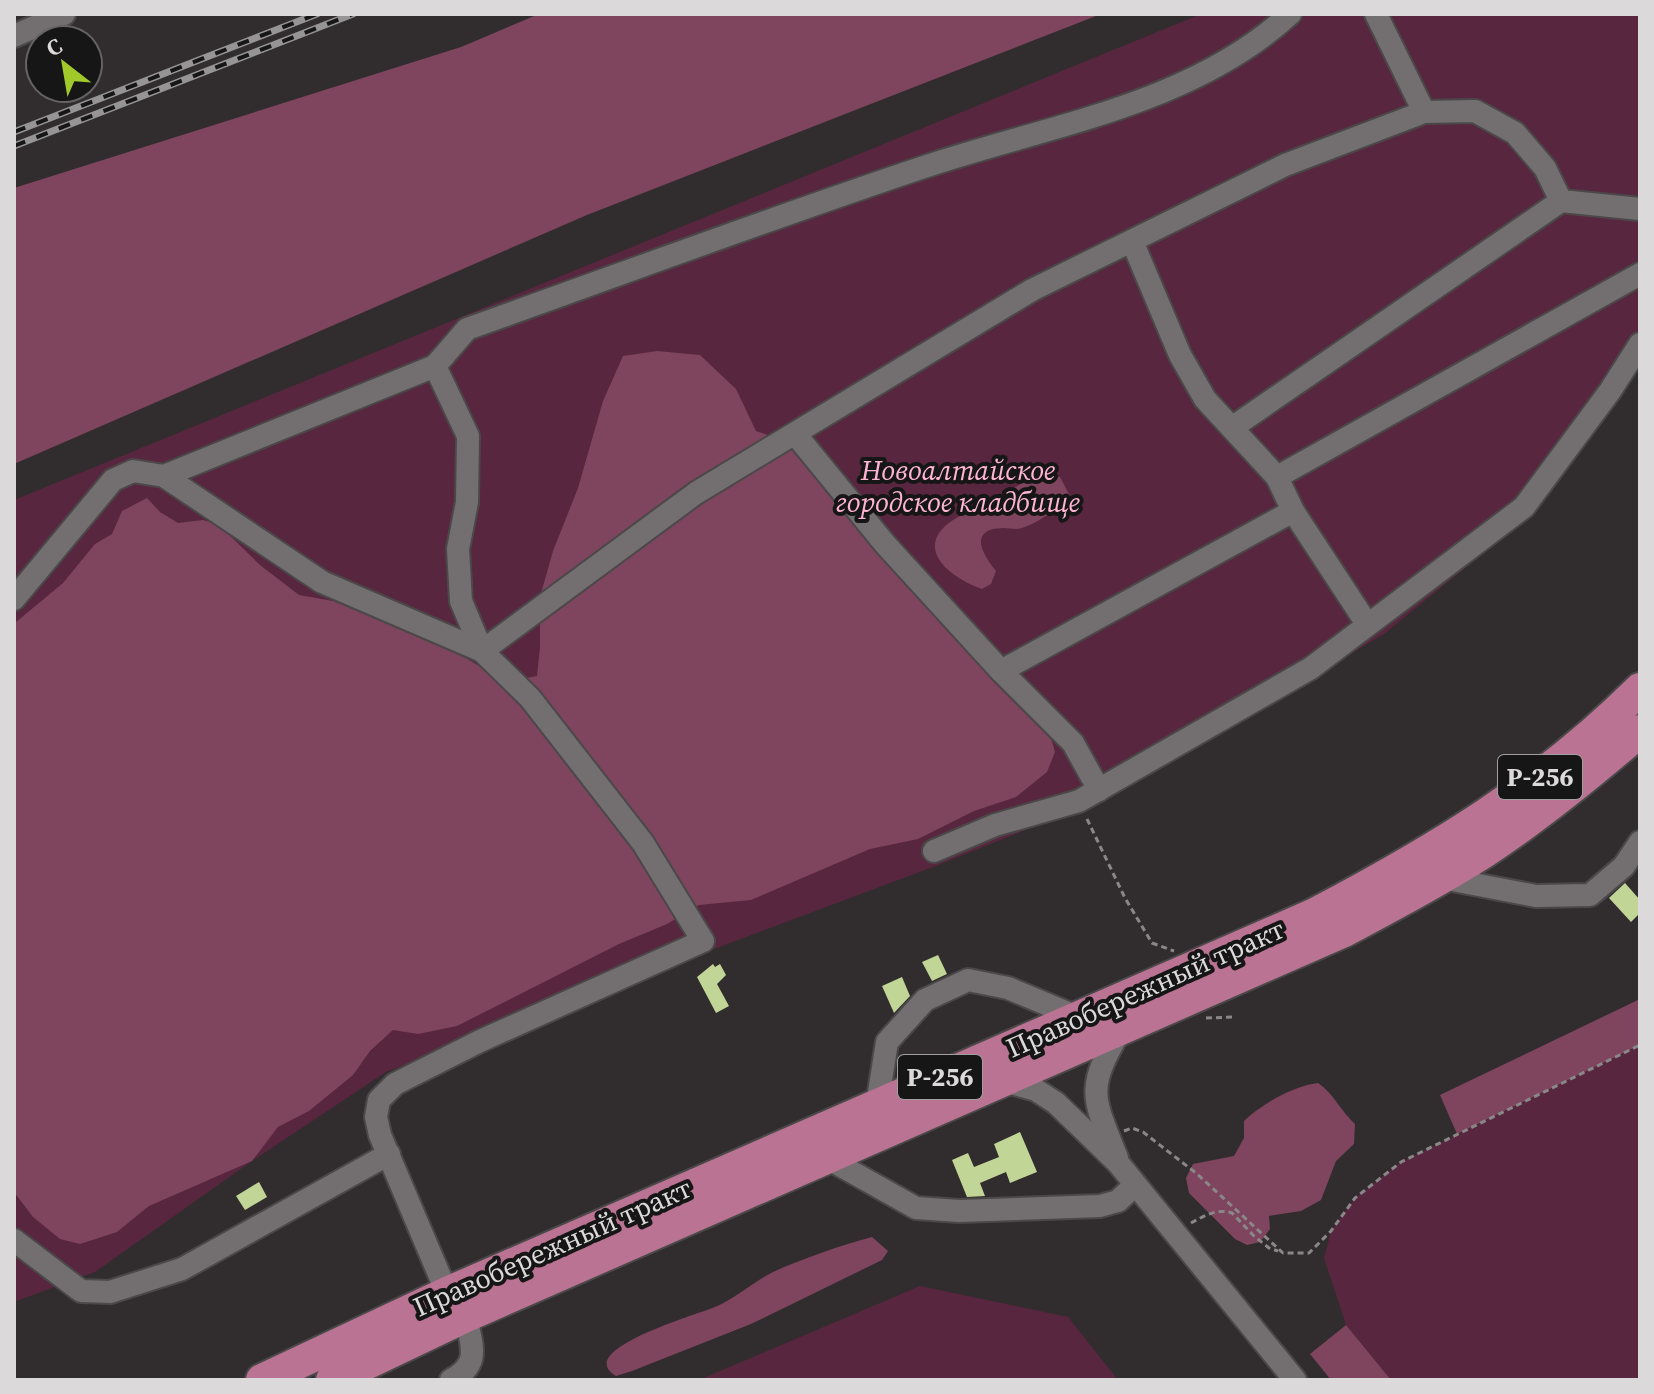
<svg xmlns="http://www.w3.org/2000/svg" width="1654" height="1394" font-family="'Source Serif 4',serif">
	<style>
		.green { fill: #58263e }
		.forest { fill: #7f445e }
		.building { fill: #c0d596 }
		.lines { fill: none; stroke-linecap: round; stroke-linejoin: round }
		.minor-casing { stroke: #4b4849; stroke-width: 26 }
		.highway-casing { stroke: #4b4849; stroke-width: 36 }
		.path { stroke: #8a8788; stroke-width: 3; stroke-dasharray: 6 4; stroke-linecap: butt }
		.minor { stroke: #736f70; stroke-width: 22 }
		.highway { stroke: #ba7392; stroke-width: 32 }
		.rail-casing { stroke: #979495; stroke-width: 7 }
		.rail { stroke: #171616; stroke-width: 4; stroke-dasharray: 12; stroke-linecap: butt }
		.labels { text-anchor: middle; stroke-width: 8; stroke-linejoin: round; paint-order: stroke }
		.shield { fill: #171616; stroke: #a09e9f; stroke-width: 2 }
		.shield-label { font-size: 26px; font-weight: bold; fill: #dbd9da }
		.park-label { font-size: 28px; font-style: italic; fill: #feb4d3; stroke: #171616 }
		.street-label { font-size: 28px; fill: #dbd9da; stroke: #171616 }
	</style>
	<rect width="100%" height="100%" fill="#312d2e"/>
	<!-- green -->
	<g class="green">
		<polygon points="1201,14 1640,14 1640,356 1541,506 1384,634 1113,795 933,867 386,1072 252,1161 95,1272 14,1302 14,500"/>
		<polygon points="1640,1045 1640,1380 1391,1380 1346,1325 1324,1258 1331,1231 1355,1198 1401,1162"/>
		<polygon points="920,1286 1068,1317 1118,1380 699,1380"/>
	</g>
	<!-- forest -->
	<g class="forest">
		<polygon points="539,14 1101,14 587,215 14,464 14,188 461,47"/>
		<polygon points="657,351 700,355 736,389 756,431 806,448 940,610 983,669 1019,696 1048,728 1055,752 1047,772 1016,797 974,811 918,839 870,849 751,900 699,905 667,924 619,944 457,1026 418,1034 393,1030 370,1051 353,1075 309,1111 278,1127 252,1161 149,1206 117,1232 80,1244 60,1239 33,1217 14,1192 14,627 16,622 63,583 95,544 112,534 122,511 147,498 160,512 178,523 203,520 219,525 260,565 299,595 333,601 448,647 505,682 537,676 540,647 540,597 553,551 578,488 603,401 623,356"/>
		<path d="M1048,474L1060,477L1070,496C1059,508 1038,523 1022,528C1016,530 1010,528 1003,528C968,529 982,554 996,571L991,584L982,589C951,578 911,548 953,520C965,512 980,508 993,501C1012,491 1025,477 1048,474Z"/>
		<polygon points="1640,999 1640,1045 1457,1134 1440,1095"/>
		<path d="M1318,1083C1334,1094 1340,1110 1355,1124L1354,1144L1336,1161L1321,1200L1301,1211L1269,1216L1270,1229L1260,1242L1247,1245L1235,1239L1189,1193L1186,1178L1193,1164L1234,1156L1244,1138V1121C1262,1104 1293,1086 1318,1083Z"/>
		<path d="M872,1237L888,1251L882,1260L751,1324L632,1371L616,1376C571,1350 702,1313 715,1307C736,1298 753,1282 773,1272C804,1258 839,1246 872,1237Z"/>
		<polygon points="1346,1325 1391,1380 1331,1380 1310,1354"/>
	</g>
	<!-- building -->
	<g class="building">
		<polygon points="1625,883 1640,900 1640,913 1631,922 1609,898"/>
		<polygon points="938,955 947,974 932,981 922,962"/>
		<polygon points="713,964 715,967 720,964 726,975 717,984 729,1006 716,1013 697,977"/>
		<polygon points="902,977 910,996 894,1013 882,986"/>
		<polygon points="1020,1132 1037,1172 1010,1183 1006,1172 980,1183 985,1196 967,1197 952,1160 968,1153 974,1167 999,1157 994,1144"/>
		<polygon points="259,1182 267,1197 245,1210 236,1196"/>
	</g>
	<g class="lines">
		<!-- minor casing -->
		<g class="minor-casing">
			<g id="minor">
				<path d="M1290,14C1191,105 1049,125 924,167C771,218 619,275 467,329L435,366L468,436L467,502L458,549L461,601L482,651L696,493L1032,290L1285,165L1424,112L1475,111L1515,133L1545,168L1561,201L1640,209"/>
				<polyline points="1376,14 1424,112"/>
				<polyline points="14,36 64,14"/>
				<polyline points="1132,241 1180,355 1205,399 1277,477 1293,511 1367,624"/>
				<polyline points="1233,427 1561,201"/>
				<polyline points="796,435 885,544 1001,671 1073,743 1099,790"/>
				<polyline points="164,476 435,366"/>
				<polyline points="1277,477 1640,274"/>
				<polyline points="14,599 113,480 133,471 164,476 322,582 482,651 530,698 643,843 703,941 480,1041 395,1084 379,1100 376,1117 380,1135 447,1293"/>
				<polyline points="1001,671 1293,511"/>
				<polyline points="934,851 995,825 1079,801 1311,668 1524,507 1610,391 1640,344"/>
				<polyline points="1442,878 1536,896 1590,895 1624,866 1640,842"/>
				<polyline points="1004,1081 1036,1090 1056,1103 1118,1163 1295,1380"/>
				<polyline points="877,1105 887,1042 925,1000 968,980 1008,988 1077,1017"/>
				<polyline points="827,1158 916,1208 959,1211 1100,1206 1118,1201 1135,1185"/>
				<path d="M1117,1158C1093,1097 1085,1090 1120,1031"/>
				<polyline points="14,1240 81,1291 110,1292 182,1269 389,1154"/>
				<path d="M451,1380C482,1364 471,1345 466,1316"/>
			</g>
		</g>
		<!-- highway casing -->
		<g class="highway-casing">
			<g id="highway">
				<path d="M262,1380L447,1293L1315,914C1438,849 1540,788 1640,689"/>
				<path d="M332,1380L466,1316L1344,931C1391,906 1439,881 1484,852C1539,816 1590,774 1640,731"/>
			</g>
		</g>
		<!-- path -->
		<g class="path">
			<polyline points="1087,819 1125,898 1152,943 1174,951"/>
			<polyline points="1206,1018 1234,1017"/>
			<polyline points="1124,1131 1132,1128 1143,1132 1196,1173 1283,1253 1309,1253 1331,1231 1355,1198 1401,1162 1640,1045"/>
			<path d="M1191,1223C1204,1216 1217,1208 1232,1213L1254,1236L1269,1248L1278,1251"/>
		</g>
		<!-- minor -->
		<use href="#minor" class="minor"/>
		<!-- highway -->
		<use href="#highway" class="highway"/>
		<!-- rail casing -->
		<g class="rail-casing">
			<g id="rail">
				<polyline points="14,132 317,14"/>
				<polyline points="14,146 353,14"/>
			</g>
		</g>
		<!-- rail -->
		<use href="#rail" class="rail"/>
	</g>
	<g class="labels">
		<!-- shield labels -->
		<g class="shield">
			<rect x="1498" y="755" width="84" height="44" rx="6"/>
			<rect x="898" y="1055" width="84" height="44" rx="6"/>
		</g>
		<g class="shield-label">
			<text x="1540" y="786">Р-256</text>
			<text x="940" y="1086">Р-256</text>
		</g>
		<!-- park labels -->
		<g class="park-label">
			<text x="958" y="480">Новоалтайское<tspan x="958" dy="32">городское кладбище</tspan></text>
		</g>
		<!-- street labels -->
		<g class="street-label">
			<text transform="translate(1145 988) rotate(-24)" y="10">Правобережный тракт</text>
			<text transform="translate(552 1247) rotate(-24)" y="10">Правобережный тракт</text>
		</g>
	</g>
	<!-- border -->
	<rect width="1654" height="1394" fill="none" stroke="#dbd9da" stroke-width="32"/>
	<!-- north arrow -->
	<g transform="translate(64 64) rotate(329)"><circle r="38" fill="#171616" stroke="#656464" stroke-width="2"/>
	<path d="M0-6L14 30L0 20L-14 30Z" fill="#a1c92a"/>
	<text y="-12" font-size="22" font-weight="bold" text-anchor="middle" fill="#dbd9da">С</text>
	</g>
</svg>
